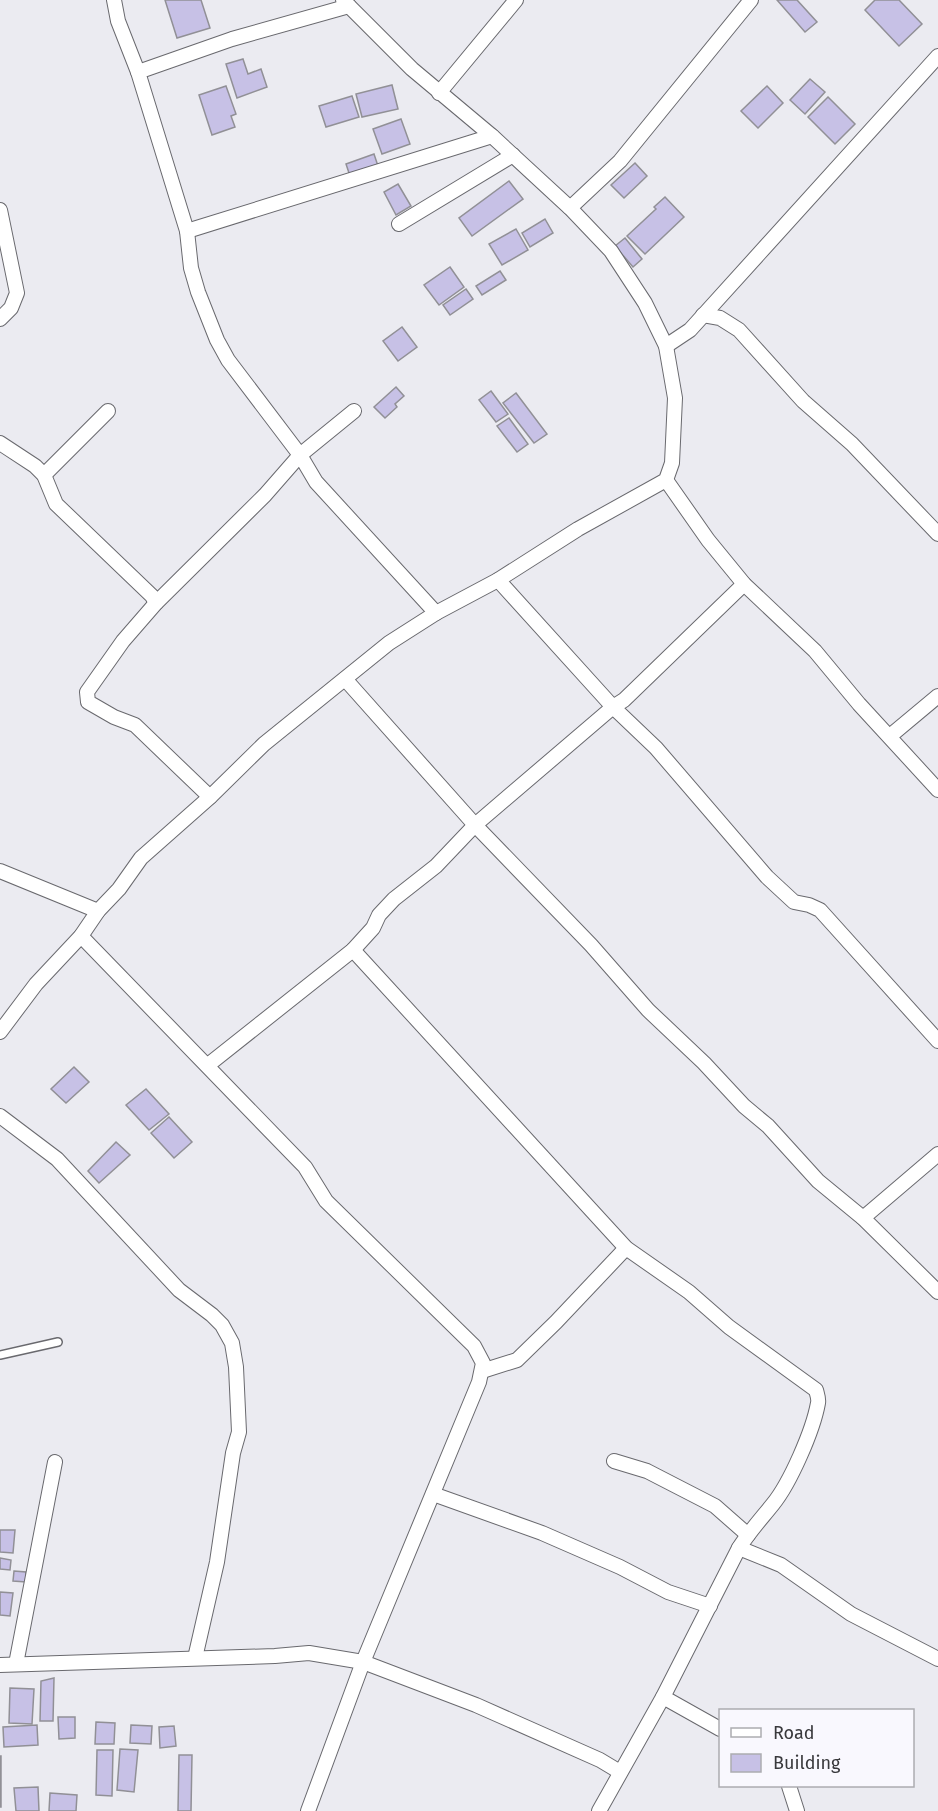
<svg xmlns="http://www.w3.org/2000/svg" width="938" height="1811" font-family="'Fira Sans',sans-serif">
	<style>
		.building { fill: #c7c1e6; stroke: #919096; stroke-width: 1.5 }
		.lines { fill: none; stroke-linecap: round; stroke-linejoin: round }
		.service-casing { stroke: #69696e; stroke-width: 10 }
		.minor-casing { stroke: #69696e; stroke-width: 16 }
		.service { stroke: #fff; stroke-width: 7 }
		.minor { stroke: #fff; stroke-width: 14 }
	</style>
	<rect width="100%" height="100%" fill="#ebebf1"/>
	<!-- building -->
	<g class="building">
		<polygon points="165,0 201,0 210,28 177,38"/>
		<polygon points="777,0 797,0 817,22 805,32"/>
		<polygon points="875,0 899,0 922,24 899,46 865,10"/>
		<polygon points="243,59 248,74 261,69 267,87 237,98 226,64"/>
		<polygon points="810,79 825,92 805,114 790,100"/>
		<polygon points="392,85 398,109 362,117 356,94"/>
		<polygon points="226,86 236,114 231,116 235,127 212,135 199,95"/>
		<polygon points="767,86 783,103 758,128 741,111"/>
		<polygon points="352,96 359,117 326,127 319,106"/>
		<polygon points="828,97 855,124 835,144 808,117"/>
		<polygon points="401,119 410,144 382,154 373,129"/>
		<polygon points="374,154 378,166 350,176 346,164"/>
		<polygon points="635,163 647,176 624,198 611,185"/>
		<polygon points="509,181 523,199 472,236 459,218"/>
		<polygon points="398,184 411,206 396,215 384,192"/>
		<polygon points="665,197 684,217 645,254 627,236 656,209 654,207"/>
		<polygon points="545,219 553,233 530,247 522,233"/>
		<polygon points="516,229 528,250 502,265 489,244"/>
		<polygon points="625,238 642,259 633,267 615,246"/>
		<polygon points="450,267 464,287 439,305 424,285"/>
		<polygon points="500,271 506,280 482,295 476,286"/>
		<polygon points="466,289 473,299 450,315 443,305"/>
		<polygon points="402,327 417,347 398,361 383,341"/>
		<polygon points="396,387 404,396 395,404 397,407 385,418 374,407"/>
		<polygon points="491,391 508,414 496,422 479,400"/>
		<polygon points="516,393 547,434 534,443 503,403"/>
		<polygon points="509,418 528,444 517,452 497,426"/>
		<polygon points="74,1067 89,1082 66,1103 51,1089"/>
		<polygon points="146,1089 169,1114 149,1130 126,1105"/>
		<polygon points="169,1117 192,1142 174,1158 151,1133"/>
		<polygon points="116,1142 130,1155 99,1183 88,1171"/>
		<polygon points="0,1530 15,1530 13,1553 0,1552"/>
		<polygon points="0,1558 11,1560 10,1570 0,1569"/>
		<polygon points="14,1571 26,1572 26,1582 13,1581"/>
		<polygon points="0,1592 13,1593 10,1616 0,1615"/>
		<polygon points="54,1678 53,1721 40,1721 41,1681"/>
		<polygon points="10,1688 34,1689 32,1724 9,1723"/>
		<polygon points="58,1717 75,1717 75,1738 59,1739"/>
		<polygon points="96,1722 115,1723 114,1744 95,1744"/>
		<polygon points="37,1725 38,1745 4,1747 3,1727"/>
		<polygon points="131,1725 152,1726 151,1744 130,1743"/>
		<polygon points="174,1726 176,1746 160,1748 159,1727"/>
		<polygon points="120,1749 138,1750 134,1792 117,1790"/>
		<polygon points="97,1750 113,1750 112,1796 96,1795"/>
		<polygon points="179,1755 192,1755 191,1811 178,1811"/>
		<rect x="0" y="1756" width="1" height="51"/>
		<polygon points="38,1787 39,1811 16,1811 14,1788"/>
		<polygon points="50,1793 77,1795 76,1811 49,1811"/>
	</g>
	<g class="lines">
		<!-- service casing -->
		<g class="service-casing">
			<polyline id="service" points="0,1355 58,1342"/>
		</g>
		<!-- minor casing -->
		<g class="minor-casing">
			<g id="minor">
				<polyline points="114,0 118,21 138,72"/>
				<polyline points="349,6 232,39 138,72 187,231 191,268 198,292 217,340 228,360 300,455 316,482 436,613"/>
				<polyline points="439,93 516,0"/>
				<polyline points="570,208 620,161 751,0"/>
				<polyline points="0,210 17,293 11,308 0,319"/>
				<polyline points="399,224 513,155"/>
				<polyline points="187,231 492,136"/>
				<polyline points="703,315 720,318 739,330 803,401 852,444 938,534"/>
				<polyline points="666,346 690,330 938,56"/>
				<polyline points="0,443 35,466 44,475 56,504 152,596 156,603"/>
				<polyline points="44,475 108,411"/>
				<polyline points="666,480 708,540 744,584 815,651 859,704 938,790"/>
				<polyline points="498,580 613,707 656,748 767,877 794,902 809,905 820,910 938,1041"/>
				<polyline points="345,679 475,825 591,945 648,1010 704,1063 744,1106 768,1126 818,1181 863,1218 938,1292"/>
				<polyline points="890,736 938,696"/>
				<polyline points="210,797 135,725 114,717 88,702 87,692 123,641 156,603 265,495 300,455 354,411"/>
				<polyline points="0,871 98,911"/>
				<polyline points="81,936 305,1167 326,1201 474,1346 483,1363 479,1382 363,1662 308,1811"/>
				<path d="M353,950L626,1248L689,1292L729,1327L816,1390C817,1394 819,1399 818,1403C813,1431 790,1483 773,1504C761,1519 749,1532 739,1548L663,1697L599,1811"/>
				<polyline points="0,1032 36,984 81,936 98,911 119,889 141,858 210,797 264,744 389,643 436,613 498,580 578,529 666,480 672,463 675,398 666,346 645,303 611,251 570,208 492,136 412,69 343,0"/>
				<polyline points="208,1065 353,950 373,928 379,915 394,899 436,866 475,825 613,707 624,700 744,584"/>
				<polyline points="0,1116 57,1159 179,1290 212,1315 222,1325 232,1343 236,1367 239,1432 233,1453 217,1562 195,1658"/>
				<polyline points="863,1218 938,1154"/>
				<polyline points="482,1371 517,1360 556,1322 626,1248"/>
				<polyline points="614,1461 647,1471 715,1506 748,1535"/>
				<polyline points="433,1494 542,1533 620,1567 668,1592 710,1606"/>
				<polyline points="739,1548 781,1565 851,1614 938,1659"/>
				<polyline points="16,1664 55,1462"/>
				<polyline points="0,1665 275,1656 309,1653 363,1662 476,1705 600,1760 620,1772"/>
				<polyline points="663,1697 720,1729"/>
				<polyline points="789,1786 797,1811"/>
			</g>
		</g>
		<!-- service -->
		<use href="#service" class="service"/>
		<!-- minor -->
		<use href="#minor" class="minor"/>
	</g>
	<!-- legend -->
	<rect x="719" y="1709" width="195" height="78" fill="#f9f8fe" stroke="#acacb0" stroke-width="1.5"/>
	<rect x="731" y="1728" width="30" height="9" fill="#ffffff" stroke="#acacb0" stroke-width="1.5"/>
	<text x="773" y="1739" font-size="18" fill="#39393c">Road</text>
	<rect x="731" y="1754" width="30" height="18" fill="#c7c1e6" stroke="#acacb0" stroke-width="1.5"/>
	<text x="773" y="1769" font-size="18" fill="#39393c">Building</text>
</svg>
